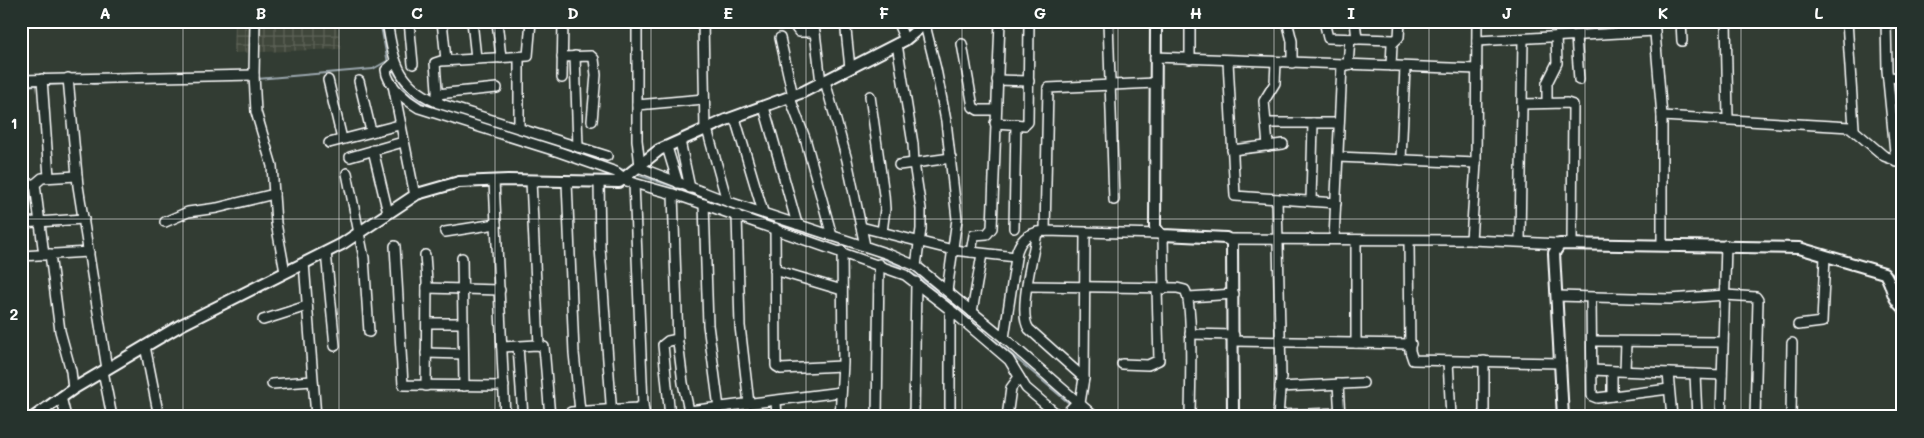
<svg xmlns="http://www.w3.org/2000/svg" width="1924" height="438" font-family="Mali,sans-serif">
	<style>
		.industrial { fill: url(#industrial-grid) }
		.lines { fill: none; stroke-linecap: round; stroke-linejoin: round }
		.stream { stroke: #9aa6ac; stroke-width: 2 }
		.minor-casing { stroke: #fff; stroke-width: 12 }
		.tertiary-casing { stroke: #fff; stroke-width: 14 }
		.minor { stroke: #26332d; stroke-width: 9 }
		.tertiary { stroke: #26332d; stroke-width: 10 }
		.grid { fill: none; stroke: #fff; stroke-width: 1; stroke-opacity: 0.55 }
		.neatline { fill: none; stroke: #fff; stroke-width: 2 }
		.grid-label { font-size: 16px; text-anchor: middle; font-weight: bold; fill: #fff }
	</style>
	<defs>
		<pattern id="industrial-grid" width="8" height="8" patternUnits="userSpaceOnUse" patternTransform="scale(1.25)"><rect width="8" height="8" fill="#40473a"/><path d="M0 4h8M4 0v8" fill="none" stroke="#5d6358"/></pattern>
	</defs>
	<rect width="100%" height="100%" fill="#323c33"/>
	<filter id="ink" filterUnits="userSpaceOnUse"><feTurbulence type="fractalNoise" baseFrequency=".02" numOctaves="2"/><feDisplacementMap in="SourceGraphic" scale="10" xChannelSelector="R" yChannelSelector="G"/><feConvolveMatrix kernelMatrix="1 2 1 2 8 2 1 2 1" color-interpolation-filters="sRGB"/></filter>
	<g filter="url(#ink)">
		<!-- industrial -->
		<polygon class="industrial" points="235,21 336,21 341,49 234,53"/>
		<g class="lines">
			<!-- stream -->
			<g class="stream">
				<polyline points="380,21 388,63"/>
				<polyline points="392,69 407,92 425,104 512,133"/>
				<polyline points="257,79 373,69 387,61"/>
				<polyline points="157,81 167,81"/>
				<polyline points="129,82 154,82"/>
				<polyline points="72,84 88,83"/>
				<polyline points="93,84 124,82"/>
				<polyline points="46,85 66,84"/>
				<polyline points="21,86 38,85"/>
				<polyline points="616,167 626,171"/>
				<polyline points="635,174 699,195"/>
				<polyline points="869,252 902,267 927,283 1070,404"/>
				<polyline points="1075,409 1085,417"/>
			</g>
			<!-- minor casing -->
			<g class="minor-casing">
				<g id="minor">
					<polyline points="255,21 254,75 256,112 272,166 276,223 285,272"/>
					<path d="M387,21C394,65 399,88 444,105L607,156"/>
					<polyline points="409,21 413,64"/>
					<polyline points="442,21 446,60"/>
					<polyline points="472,21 476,58"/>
					<polyline points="497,21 501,58"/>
					<polyline points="637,21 637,140 640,166"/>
					<polyline points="703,21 705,130"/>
					<polyline points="796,21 796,28 799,32 815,32 821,83"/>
					<polyline points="845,21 850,68"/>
					<polyline points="897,21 905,40"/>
					<polyline points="1108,21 1114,200"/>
					<polyline points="1287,21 1292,41 1292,63"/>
					<polyline points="1324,21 1328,38 1394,40"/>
					<polyline points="1355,21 1357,39"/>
					<polyline points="1654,21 1662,116 1662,245"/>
					<polyline points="1681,21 1682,41"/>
					<polyline points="1726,21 1728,119"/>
					<polyline points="1847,21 1854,128"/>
					<polyline points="1886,21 1887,70 1896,162"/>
					<polyline points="925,25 936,69 946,121 957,219 947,291"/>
					<polyline points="1576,36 1579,80"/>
					<polyline points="780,38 793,96"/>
					<polyline points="1477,41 1655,31"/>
					<polyline points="897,44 913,144 914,163 921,209 921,229 916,266"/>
					<polyline points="962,44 973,107 978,110 996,110"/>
					<polyline points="575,56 578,147"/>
					<polyline points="562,57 591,56 594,59 596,75 592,121"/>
					<polyline points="1155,57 1477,69"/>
					<polyline points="1190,59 1190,21"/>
					<polyline points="1228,61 1235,196 1336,203"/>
					<path d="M395,62L386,70C387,85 407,101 419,108L559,152L616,172L625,179"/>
					<polyline points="1348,65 1350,39"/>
					<polyline points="1391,66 1392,44 1399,37 1400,21"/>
					<polyline points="1888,77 1903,78"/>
					<polyline points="68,78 78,186 107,369"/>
					<polyline points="562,78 563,21"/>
					<polyline points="42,79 49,177"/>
					<polyline points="21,80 254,75"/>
					<polyline points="328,80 342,139"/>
					<polyline points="997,80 1029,81"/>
					<polyline points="359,81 371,131"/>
					<polyline points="825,81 847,160 865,246"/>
					<polyline points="393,85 415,196"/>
					<polyline points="437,94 497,88"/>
					<polyline points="870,96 884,195 885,209 882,232"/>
					<polyline points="790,98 805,138 832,236"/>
					<polyline points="438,103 435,63 441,61 528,56 531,21"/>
					<polyline points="1547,103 1547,83 1557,63 1556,37"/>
					<polyline points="1522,104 1567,103 1573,105 1572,243"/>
					<polyline points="637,105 704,99"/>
					<polyline points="764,107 797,224"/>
					<polyline points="1662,116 1850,127 1884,156 1903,163"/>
					<polyline points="735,118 763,212"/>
					<polyline points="995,123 1025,125 1028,122 1029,21"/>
					<polyline points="1266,123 1339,123"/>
					<polyline points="519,127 519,57"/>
					<polyline points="707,129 727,201"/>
					<polyline points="680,141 690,188"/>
					<polyline points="329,143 399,125"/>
					<polyline points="1268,146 1264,101 1275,83 1276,62"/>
					<polyline points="667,147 678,183"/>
					<polyline points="373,150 388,213"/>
					<polyline points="1232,150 1283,144"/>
					<polyline points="350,157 403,142"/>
					<polyline points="1338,157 1476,163"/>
					<polyline points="1401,160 1405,67"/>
					<polyline points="899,165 951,158"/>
					<polyline points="638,167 729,202 888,254 916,266 1004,338 1095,417"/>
					<polyline points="347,173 364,258 369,332"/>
					<polyline points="623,180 680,196 905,275 953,312 1009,360 1026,388 1060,417"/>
					<polyline points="494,181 505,417"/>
					<polyline points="531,181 539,345"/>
					<polyline points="567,182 574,353 580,411"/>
					<polyline points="599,182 600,247 612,417"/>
					<polyline points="21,185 35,184"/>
					<polyline points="673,194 678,342 683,383 689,411 841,392"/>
					<polyline points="1277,199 1281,376 1278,417"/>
					<polyline points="1311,201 1313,123"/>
					<polyline points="704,204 708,325 719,408"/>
					<polyline points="737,215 740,326 749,404"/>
					<polyline points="165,222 188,212 217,208 274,194"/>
					<polyline points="21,223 84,219"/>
					<polyline points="861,227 953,250 1016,257"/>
					<polyline points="775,228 776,366 781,369 842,366"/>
					<polyline points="1014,228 1016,124"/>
					<polyline points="1045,231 1048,88 1155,83"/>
					<polyline points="445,232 496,224"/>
					<path d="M1037,232C1034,253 1017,313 1029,329L1084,378"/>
					<polyline points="1163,235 1164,289"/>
					<polyline points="1230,239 1471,240 1560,244"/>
					<polyline points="1334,239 1342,65"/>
					<polyline points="1356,240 1356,343"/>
					<polyline points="1471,240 1476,163 1477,21"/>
					<polyline points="1409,241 1410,351 1413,360 1561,363"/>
					<polyline points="1520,241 1523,39"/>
					<polyline points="395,246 403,385 504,386"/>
					<polyline points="326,252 335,346"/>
					<polyline points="971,252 974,235 987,234 992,228 1000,21"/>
					<polyline points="50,254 60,331 71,371 73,389"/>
					<polyline points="44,255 35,184 42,178 77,176"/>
					<polyline points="425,255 427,282 426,386"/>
					<polyline points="21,256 89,252"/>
					<polyline points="462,258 464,386"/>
					<polyline points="304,263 316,417"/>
					<polyline points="775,270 842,290"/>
					<path d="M1028,286L1177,288L1185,290C1194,305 1190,394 1190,417"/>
					<polyline points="427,288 500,290"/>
					<polyline points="1557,296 1670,299 1725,295 1756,297 1758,300 1755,417"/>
					<polyline points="1189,297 1234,294"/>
					<polyline points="1591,298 1592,396 1597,398 1669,389"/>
					<polyline points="950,309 950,417"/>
					<polyline points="972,312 982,254"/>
					<polyline points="263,320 307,306"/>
					<polyline points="427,323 463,323"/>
					<polyline points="1798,325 1822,322 1825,256"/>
					<polyline points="1190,334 1234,335"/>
					<path d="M1004,338L1017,251C1022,236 1031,233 1045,231L1160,234"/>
					<polyline points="1234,341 1411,344"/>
					<polyline points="1592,341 1723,342"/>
					<polyline points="145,346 159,417"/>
					<polyline points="518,346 523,417"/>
					<polyline points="502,347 537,345 544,347 550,417"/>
					<polyline points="426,353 463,354"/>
					<polyline points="1448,361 1451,417"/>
					<polyline points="1122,364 1148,365 1159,360 1157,289"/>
					<polyline points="1591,370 1722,375"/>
					<polyline points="103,371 112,417"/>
					<polyline points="1625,371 1626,342"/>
					<polyline points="1668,373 1672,417"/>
					<polyline points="1695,374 1697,417"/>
					<polyline points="272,384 312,381"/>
					<polyline points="1338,384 1340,417"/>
					<polyline points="1280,387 1363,383"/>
					<polyline points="1612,396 1612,371"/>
					<polyline points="61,397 66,417"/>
					<polyline points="776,402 777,417"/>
					<polyline points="1080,403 1084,378 1085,233"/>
					<polyline points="643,405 645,417"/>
					<polyline points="21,413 22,417"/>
					<polyline points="1279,415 1340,413"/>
					<polyline points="563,417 571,412 637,408 643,405 634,183"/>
					<polyline points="670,417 663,345 668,341 678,339"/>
					<polyline points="840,417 843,363 842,251"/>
					<polyline points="877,417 879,264"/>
					<polyline points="914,417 916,282"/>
					<polyline points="1007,417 1011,388 1019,377"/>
					<polyline points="1063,417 1078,401"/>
					<polyline points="1484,417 1484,361"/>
					<polyline points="1721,417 1726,245"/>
					<polyline points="1791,417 1792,343"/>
				</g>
			</g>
			<!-- tertiary casing -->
			<g class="tertiary-casing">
				<g id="tertiary">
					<polyline points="1156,21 1155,227 1160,234 1163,235 1226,238 1232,242 1233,417"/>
					<polyline points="34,417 73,389 181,325 342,244 417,194 459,182 508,180 619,182 659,150 726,120 803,92 905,40 928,21"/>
					<path d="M1563,417L1554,253L1560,244L1799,248L1884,273C1893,283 1890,297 1903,308"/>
				</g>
			</g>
			<!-- minor -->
			<use href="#minor" class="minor"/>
			<!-- tertiary -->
			<use href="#tertiary" class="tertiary"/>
		</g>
	</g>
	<!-- grid -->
	<path class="grid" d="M183,21V417M339,21V417M495,21V417M651,21V417M806,21V417M962,21V417M1118,21V417M1274,21V417M1429,21V417M1585,21V417M1741,21V417M21,219H1903"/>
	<!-- margin -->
	<rect width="1924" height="438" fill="none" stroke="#26332d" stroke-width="55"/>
	<rect x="28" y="28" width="1868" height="382" class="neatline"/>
	<g class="grid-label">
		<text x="105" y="19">A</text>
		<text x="261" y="19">B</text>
		<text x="417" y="19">C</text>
		<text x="573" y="19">D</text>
		<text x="728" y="19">E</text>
		<text x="884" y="19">F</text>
		<text x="1040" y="19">G</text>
		<text x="1196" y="19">H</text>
		<text x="1351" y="19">I</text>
		<text x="1507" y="19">J</text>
		<text x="1663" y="19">K</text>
		<text x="1819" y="19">L</text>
		<text x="14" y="129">1</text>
		<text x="14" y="320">2</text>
	</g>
</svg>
